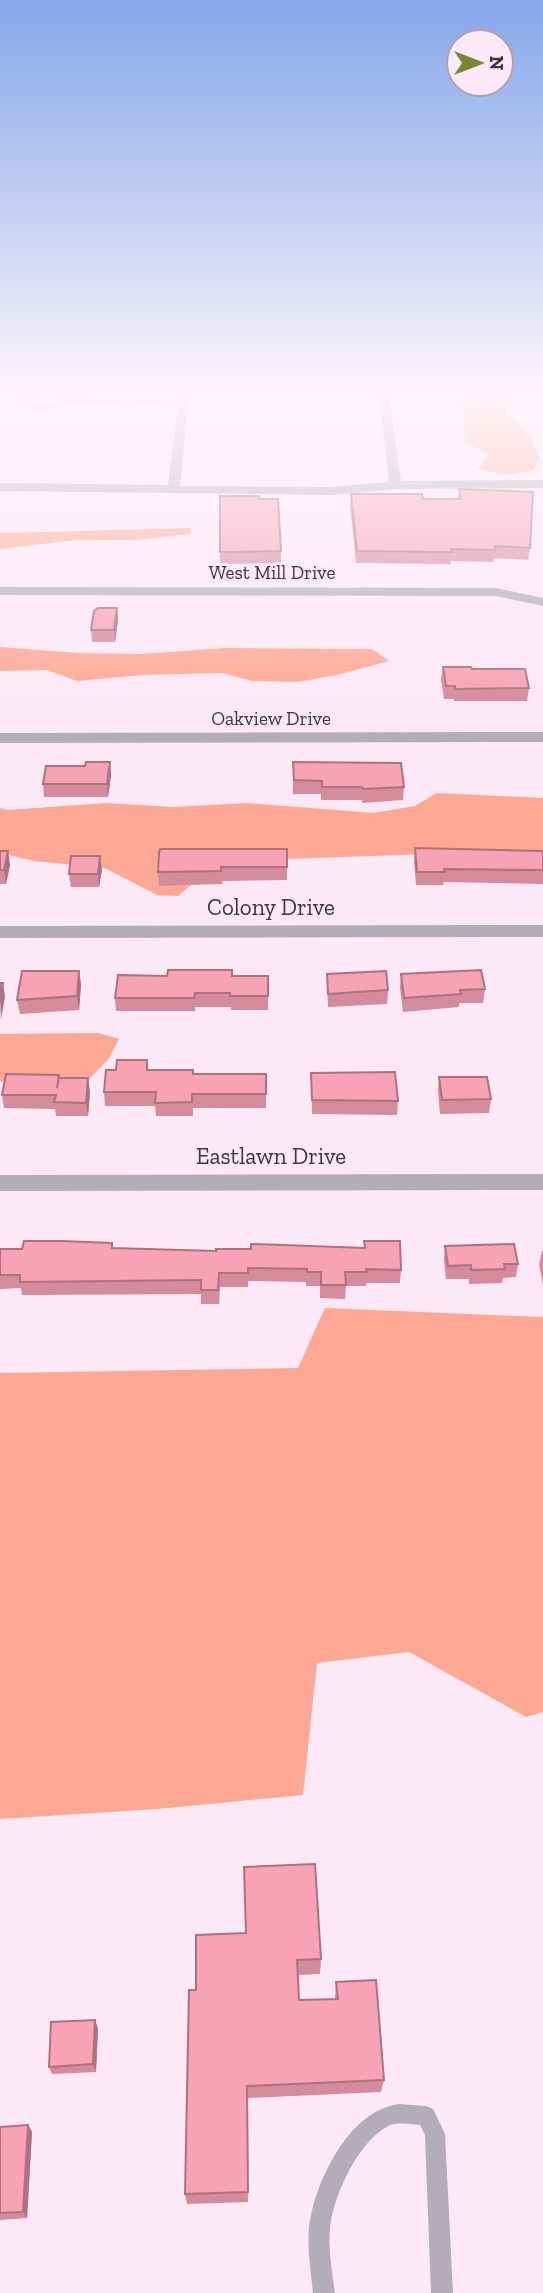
<svg xmlns="http://www.w3.org/2000/svg" width="543" height="2293" font-family="'Zilla Slab',serif">
	<style>
		.green { fill: #fda895 }
		.lines { fill: none; stroke-linecap: round; stroke-linejoin: round }
		.lane { fill: #b2adb6; fill-rule: evenodd }
		.street { fill: #b2adb6; fill-rule: evenodd }
		.wall { fill: #d48b9c }
		.shaded-wall { fill: #ad717f }
		.building { fill: #f7a2b5; stroke: #ad717f; stroke-width: 2 }
		.labels { text-anchor: middle; stroke-width: 6; stroke-linejoin: round; paint-order: stroke }
		.far-street-label { font-size: 19px; fill: #3e363b; stroke: #fde8f6 }
		.street-label { font-size: 23px; fill: #3e363b; stroke: #fde8f6 }
	</style>
	<rect width="100%" height="100%" fill="#fde8f6"/>
	<!-- green -->
	<g class="green">
		<polygon points="459,390 516,390 518,395 509,404 510,416 532,440 540,458 533,470 508,475 478,469 490,454 468,444 463,432 466,417"/>
		<polygon points="190,528 191,534 138,540 77,540 0,549 0,533"/>
		<polygon points="0,647 78,653 141,654 224,648 372,649 389,661 337,675 297,682 252,681 223,673 142,675 77,681 47,670 0,671"/>
		<polygon points="437,793 543,798 543,850 285,859 192,884 178,896 157,895 105,868 34,861 0,853 0,808 7,810 106,803 174,807 247,803 373,813 415,806"/>
		<polygon points="98,1033 119,1039 108,1060 87,1081 34,1085 0,1081 0,1034"/>
		<polygon points="325,1308 543,1317 543,1712 526,1717 409,1652 317,1663 303,1795 158,1809 0,1819 0,1373 298,1368"/>
	</g>
	<g class="lines">
		<!-- lane -->
		<path class="lane" d="M399,2104L426,2106L433,2109L445,2134L453,2293H431L425,2135L420,2125C410,2124 397,2122 388,2126C358,2142 333,2196 330,2228C328,2250 332,2271 335,2293H313C311,2272 307,2250 309,2228C314,2183 349,2110 399,2104Z"/>
		<!-- street -->
		<g class="street">
			<path d="M27,390H58L84,399L178,400L180,390H190L180,486L332,487L389,482L378,390H388L401,481L543,480V488L395,489L332,495L0,491V483L168,485L178,406L75,403L38,411L21,406L14,399ZM47,393L65,399L38,404L26,399Z"/>
			<polygon points="0,587 496,588 543,598 543,606 496,596 0,595"/>
			<polygon points="543,732 543,742 0,743 0,733"/>
			<polygon points="543,925 543,937 0,938 0,926"/>
			<polygon points="543,1174 543,1190 0,1191 0,1175"/>
		</g>
	</g>
	<!-- wall -->
	<g class="wall">
		<polygon points="459,489 530,548 528,560 494,558 494,562 451,561 451,564 356,563 350,506 351,494 423,499 458,499"/>
		<polygon points="220,496 259,499 281,551 281,563 220,564"/>
		<polygon points="117,608 118,620 115,642 92,642 91,630"/>
		<polygon points="443,667 472,669 529,688 527,701 454,701 454,699 444,699 441,679"/>
		<polygon points="110,762 111,775 108,797 44,797 43,784 85,766"/>
		<polygon points="293,762 404,787 403,800 362,803 362,800 321,800 321,794 293,794"/>
		<polygon points="415,848 543,851 543,884 444,882 443,885 416,885 414,861"/>
		<polygon points="287,849 287,880 222,881 222,884 159,886 158,872"/>
		<polygon points="0,851 10,865 6,884 0,884"/>
		<polygon points="102,869 99,887 71,887 69,874"/>
		<polygon points="79,971 81,985 79,1010 20,1014 17,1000"/>
		<polygon points="327,974 388,990 387,1004 328,1007"/>
		<polygon points="401,974 485,989 483,1003 459,1003 459,1007 403,1012 400,988"/>
		<polygon points="232,976 268,976 268,1010 231,1010 231,1007 195,1007 195,1011 116,1011 115,998"/>
		<polygon points="147,1060 148,1070 193,1074 266,1074 266,1108 193,1108 193,1116 156,1116 155,1106 105,1106 104,1092 116,1070"/>
		<polygon points="311,1073 398,1101 397,1115 312,1114"/>
		<polygon points="439,1077 491,1099 489,1113 440,1114 438,1091"/>
		<polygon points="59,1078 90,1092 88,1116 56,1116 55,1109 4,1108 2,1095"/>
		<polygon points="364,1241 401,1270 400,1283 366,1283 366,1286 346,1286 345,1299 320,1298 320,1286 306,1286 306,1282 248,1281 248,1287 220,1287 219,1304 201,1304 201,1294 22,1295 21,1288 0,1289 0,1249 112,1243 113,1248 216,1251 251,1249 364,1248"/>
		<polygon points="445,1246 518,1264 516,1277 503,1278 502,1283 469,1284 469,1279 446,1279 444,1259"/>
		<polygon points="542,1251 543,1251 543,1285 539,1264"/>
		<polygon points="196,1935 321,1959 320,1974 298,1975 299,2000 335,1999 336,1982 384,2080 381,2092 247,2098 248,2202 187,2204 185,2194 196,1990"/>
		<polygon points="98,2028 96,2072 52,2074 49,2067"/>
		<polygon points="28,2125 32,2132 27,2218 0,2220 0,2127"/>
	</g>
	<!-- shaded-wall -->
	<g class="shaded-wall">
		<polygon points="117,608 118,620 115,642 114,630"/>
		<polygon points="110,762 111,775 108,797 107,784"/>
		<polygon points="8,851 10,865 6,884 4,870"/>
		<polygon points="100,856 102,869 99,887 98,874"/>
		<polygon points="79,971 81,985 79,1010 77,996"/>
		<polygon points="3,983 5,997 1,1019 0,998"/>
		<polygon points="88,1078 90,1092 88,1116 86,1103"/>
		<polygon points="95,2020 98,2028 96,2072 93,2064"/>
		<polygon points="28,2125 32,2132 27,2218 23,2212"/>
	</g>
	<!-- building -->
	<g class="building">
		<polygon points="459,489 533,492 530,548 495,546 495,550 451,549 452,552 357,551 351,494 422,494 423,499 461,499"/>
		<polygon points="220,496 259,496 259,499 278,499 281,551 220,552"/>
		<polygon points="98,608 117,608 114,630 91,630 94,611"/>
		<polygon points="443,667 471,667 472,669 525,669 529,688 455,689 455,686 446,686"/>
		<polygon points="86,762 110,762 107,784 43,784 46,766 85,766"/>
		<polygon points="293,762 401,763 404,787 363,789 362,787 322,787 322,781 294,780"/>
		<polygon points="415,848 543,851 543,870 444,869 445,872 417,872"/>
		<polygon points="160,849 287,849 287,867 221,867 221,871 158,872 159,853"/>
		<polygon points="0,851 8,851 4,870 0,870"/>
		<polygon points="71,856 100,856 98,874 69,874"/>
		<polygon points="168,970 232,970 232,976 268,976 268,996 230,996 230,993 195,993 194,998 115,998 118,975 167,976"/>
		<polygon points="481,970 485,989 460,990 461,994 404,998 401,974"/>
		<polygon points="22,971 79,971 77,996 17,1000"/>
		<polygon points="386,971 388,990 328,994 327,974"/>
		<polygon points="0,983 3,983 0,998"/>
		<polygon points="117,1060 147,1060 147,1070 193,1070 193,1074 266,1074 266,1094 192,1094 192,1102 155,1103 156,1092 104,1092 106,1070 116,1070"/>
		<polygon points="395,1072 398,1101 312,1100 311,1073"/>
		<polygon points="6,1074 59,1075 57,1088 59,1078 88,1078 86,1103 54,1102 56,1095 2,1095"/>
		<polygon points="439,1077 487,1077 491,1099 442,1100"/>
		<polygon points="24,1241 61,1241 112,1243 112,1248 216,1251 216,1249 251,1249 251,1244 365,1248 364,1241 400,1241 401,1270 366,1269 367,1272 345,1272 346,1285 321,1285 321,1272 307,1272 307,1269 248,1268 248,1273 219,1273 218,1290 201,1290 201,1280 20,1282 20,1275 0,1275 0,1249 22,1249"/>
		<polygon points="514,1244 518,1264 504,1264 505,1269 471,1270 471,1265 448,1266 445,1246"/>
		<polygon points="315,1864 321,1959 297,1960 299,2000 338,1999 336,1982 376,1980 384,2080 247,2086 248,2192 185,2194 189,1990 196,1990 196,1935 246,1933 244,1867"/>
		<polygon points="95,2020 93,2064 49,2067 51,2022"/>
		<polygon points="28,2125 23,2212 0,2213 0,2127"/>
	</g>
	<!-- sky -->
	<linearGradient id="sky" x2="0" y2="1"><stop stop-color="#85a6e9"/><stop offset="0.55" stop-color="#fef5fb"/><stop offset="1" stop-color="#fef5fb" stop-opacity="0"/></linearGradient>
	<rect width="543" height="711" fill="url(#sky)"/>
	<g class="labels">
		<!-- far-street labels -->
		<g class="far-street-label">
			<text x="272" y="579">West Mill Drive</text>
			<text x="271" y="725">Oakview Drive</text>
		</g>
		<!-- street labels -->
		<g class="street-label">
			<text x="271" y="915">Colony Drive</text>
			<text x="271" y="1164">Eastlawn Drive</text>
		</g>
	</g>
	<!-- north arrow -->
	<g transform="translate(480 63) rotate(90)"><circle r="33" fill="#fde8f6" stroke="#b1a1ab" stroke-width="2"/>
	<path d="M0-5L12 26L0 18L-12 26Z" fill="#7a8836"/>
	<text y="-10" font-size="19" font-weight="bold" text-anchor="middle" fill="#3e363b">N</text>
	</g>
</svg>
